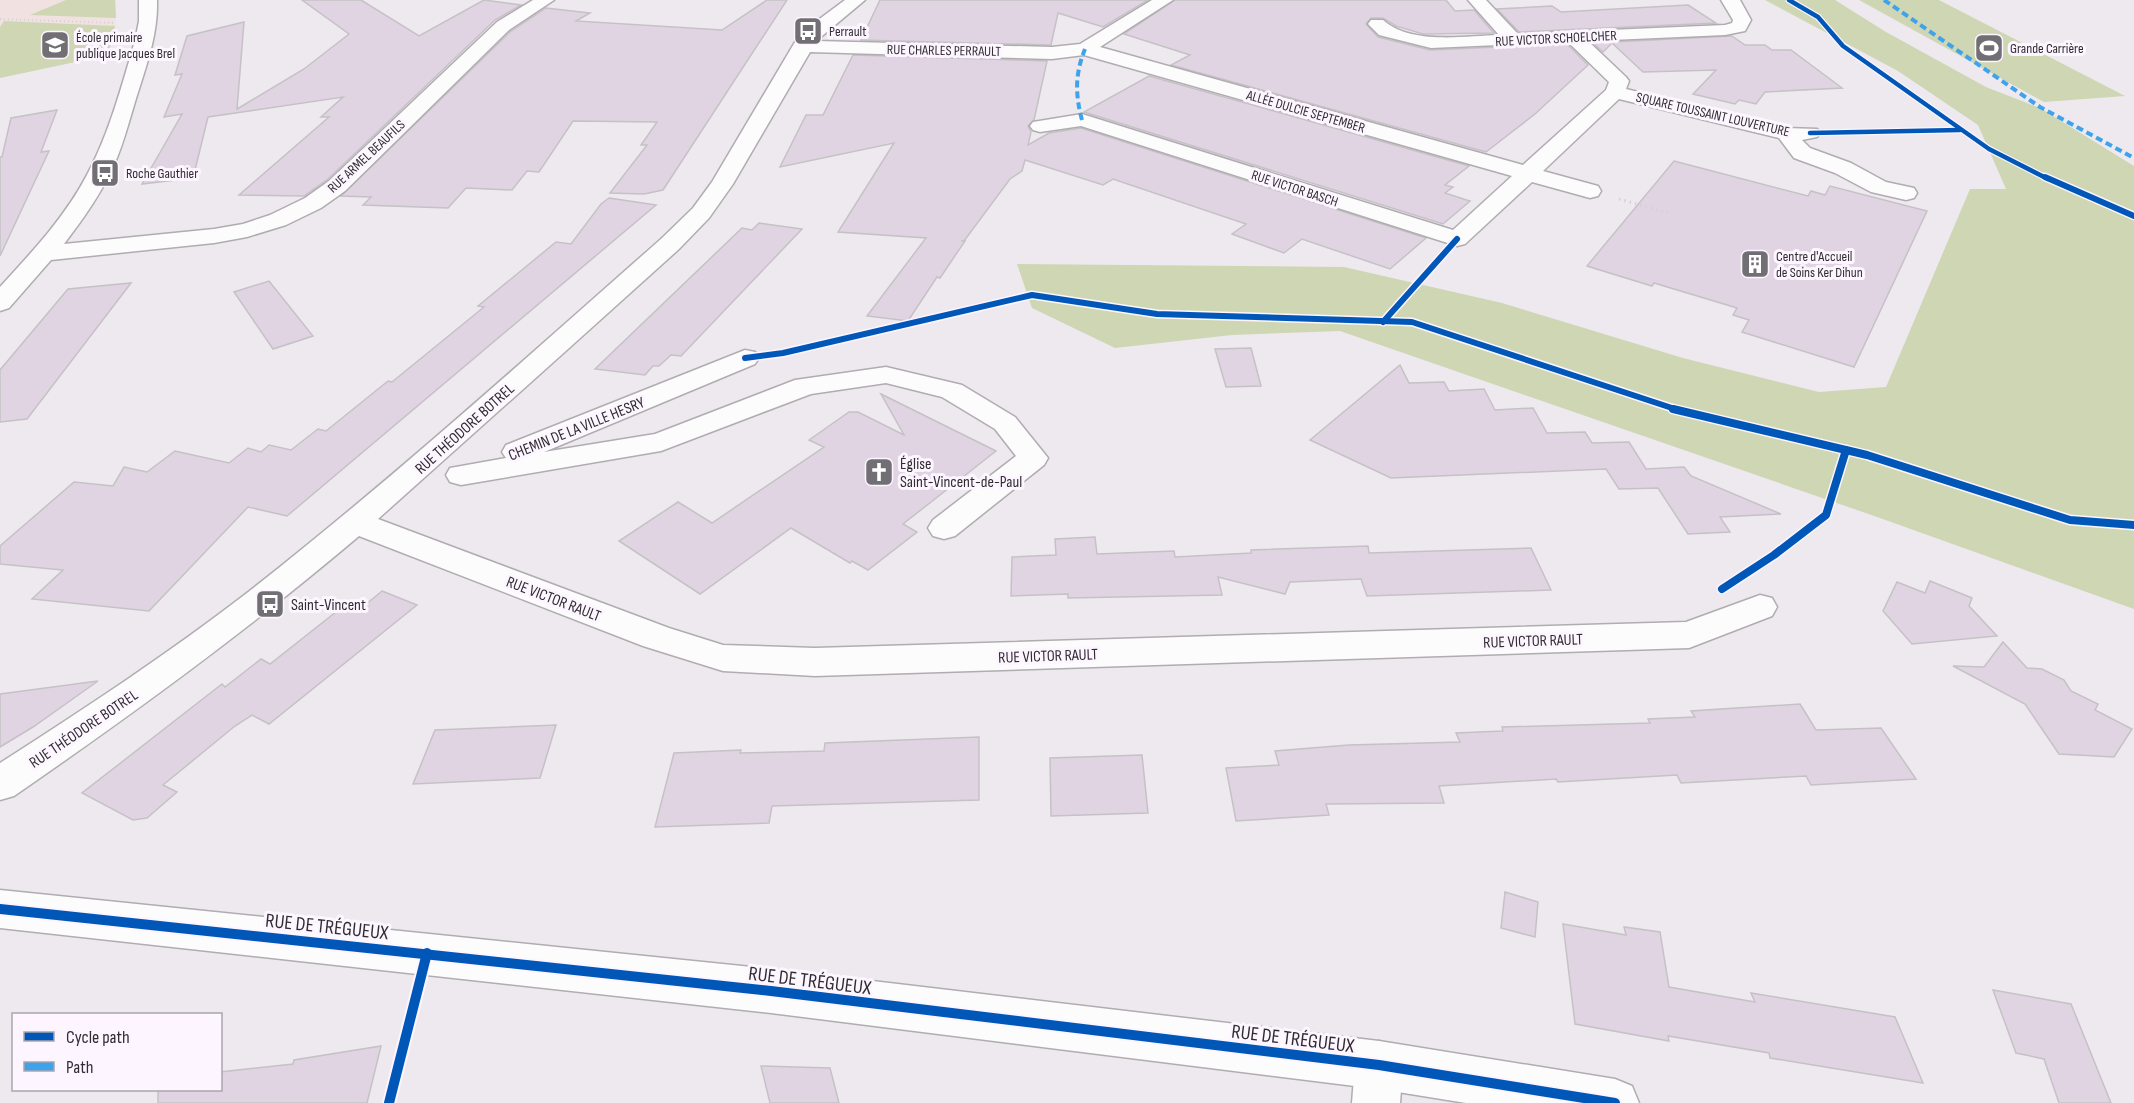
<svg xmlns="http://www.w3.org/2000/svg" width="2134" height="1103" font-family="'Sofia Sans Condensed',sans-serif">
	<style>
		.education { fill: #f1e1e1 }
		.green { fill: #cfd6b4 }
		.building { fill: #e0d4e3; stroke: #c5c1c6; stroke-width: 1.5 }
		.lines { fill: none; stroke-linecap: round; stroke-linejoin: round }
		.minor-casing { stroke: #b0acb0; stroke-width: 3 }
		.major-casing { stroke: #b0acb0; stroke-width: 3 }
		.path-far1 { stroke: #d3d2d3; stroke-width: 2; stroke-dasharray: 1 3; stroke-linecap: butt }
		.path { stroke: #d3d2d3; stroke-width: 3; stroke-dasharray: 1.5 4; stroke-linecap: butt }
		.minor { fill: #fcfcfd; fill-rule: evenodd }
		.major { fill: #fcfcfd; fill-rule: evenodd }
		.quiet { stroke: #3ea3eb; stroke-width: 4; stroke-dasharray: 7 4; stroke-linecap: butt }
		.cycleway-far3-casing { stroke: #fdf5ff; stroke-width: 7 }
		.cycleway-far2-casing { stroke: #fdf5ff; stroke-width: 9 }
		.cycleway-far1-casing { stroke: #fdf5ff; stroke-width: 11 }
		.cycleway-casing { stroke: #fdf5ff; stroke-width: 14 }
		.cycleway-far3 { stroke: #0057b8; stroke-width: 4.5 }
		.cycleway-far2 { stroke: #0057b8; stroke-width: 6 }
		.cycleway-far1 { stroke: #0057b8; stroke-width: 8 }
		.cycleway { stroke: #0057b8; stroke-width: 10 }
		.labels { text-anchor: middle; stroke-width: 6; stroke-linejoin: round; paint-order: stroke }
		.far-poi-label { font-size: 14px; fill: #302d31; stroke: #fdf5ff; text-anchor: start }
		.far-street-label { font-size: 14px; fill: #302d31; stroke: #fdf5ff }
		.street-label { font-size: 16px; fill: #302d31; stroke: #fdf5ff }
		.poi-label { font-size: 16px; fill: #302d31; stroke: #fdf5ff; text-anchor: start }
		.near-street-label { font-size: 20px; fill: #302d31; stroke: #fdf5ff }
	</style>
	<rect width="100%" height="100%" fill="#eee9ef"/>
	<!-- education -->
	<polygon class="education" points="0,0 116,0 115,26 108,55 0,78"/>
	<!-- green -->
	<g class="green">
		<polygon points="66,0 115,0 116,18 30,15"/>
		<polygon points="1765,0 1835,0 1886,32 1986,87 2040,108 2134,166 2134,609 1880,518 1340,331 1232,335 1115,348 1032,308 1017,264 1344,267 1502,303 1683,358 1819,392 1886,387 1970,189 2006,189 1978,125 1898,71"/>
		<polygon points="1859,0 1939,0 2125,96 2044,102"/>
		<polygon points="4,21 115,26 108,55 0,78 0,27"/>
	</g>
	<!-- building -->
	<g class="building">
		<polygon points="302,0 361,0 419,36 484,0 521,5 495,20 328,179 304,196 239,195 329,117 321,117 343,97 208,117 193,178 142,184 182,114 164,117 182,74 175,75 187,36 244,22 237,109 304,69 349,34"/>
		<polygon points="767,0 787,0 663,190 644,194 610,193 647,145 641,145 657,122 573,121 539,172 527,171 512,190 466,188 448,208 363,205 371,197 341,196 510,32 546,8 590,13 576,21 722,30"/>
		<polygon points="880,0 1148,0 1103,27 1058,13 1051,45 861,40"/>
		<polygon points="1175,0 1446,0 1455,11 1474,10 1494,33 1423,34 1396,26 1383,18 1371,18 1366,24 1378,37 1430,50 1567,44 1588,65 1535,114 1486,152 1171,65 1190,55 1124,34"/>
		<polygon points="1688,5 1716,23 1519,32 1497,9 1552,6 1561,12"/>
		<polygon points="1732,36 1745,45 1765,45 1772,50 1791,50 1842,88 1765,92 1756,104 1739,100 1735,104 1693,94 1716,70 1643,72 1612,43 1603,52 1593,43"/>
		<polygon points="853,55 1047,61 1034,120 1028,126 1031,132 1028,145 1049,133 1081,128 1426,238 1390,269 1302,239 1284,253 1232,234 1246,224 1113,179 1103,185 1025,160 1022,171 1010,179 964,241 961,241 965,241 940,278 937,277 908,321 867,316 926,238 838,232 894,143 780,167 806,115 823,115"/>
		<polygon points="1149,76 1469,166 1445,185 1453,187 1445,193 1470,201 1443,224 1084,112"/>
		<polygon points="57,110 41,152 49,151 0,256 0,157 2,157 11,118"/>
		<polygon points="1674,161 1808,196 1811,191 1825,195 1830,186 1927,211 1854,367 1742,332 1749,320 1733,315 1737,308 1654,283 1652,286 1587,266"/>
		<polygon points="609,198 656,205 287,516 248,507 149,611 32,599 63,570 0,564 0,546 74,482 113,486 124,467 147,472 175,451 229,463 248,448 261,452 269,445 291,450 318,429 326,431 388,381 392,382 484,307 478,306 556,242 571,244 601,204"/>
		<polygon points="759,223 802,229 681,356 671,355 659,366 653,366 645,375 595,369 742,228 752,230"/>
		<polygon points="269,281 313,336 273,349 234,292"/>
		<polygon points="131,283 27,419 0,422 0,370 68,289"/>
		<polygon points="1251,348 1261,386 1226,387 1215,349"/>
		<polygon points="1400,365 1409,383 1444,382 1449,391 1484,389 1495,410 1533,408 1547,433 1585,432 1592,443 1629,442 1646,469 1684,467 1691,476 1781,514 1720,517 1730,532 1688,534 1658,488 1619,489 1606,469 1391,478 1310,440"/>
		<polygon points="881,394 996,451 903,524 917,532 868,570 852,561 850,563 791,528 700,594 619,541 678,502 712,523 824,447 809,440 849,412 858,412 904,435"/>
		<polygon points="1095,537 1097,554 1174,551 1175,557 1251,553 1251,550 1368,546 1369,553 1531,548 1551,590 1367,596 1361,579 1290,582 1285,594 1218,577 1222,595 1068,598 1068,594 1011,596 1012,557 1056,555 1055,539"/>
		<polygon points="1930,581 1972,598 1969,606 1997,636 1912,644 1883,611 1897,582 1925,593"/>
		<polygon points="382,591 417,605 269,724 252,715 235,726 163,785 177,792 147,818 133,820 82,793 222,684 225,687 261,659 270,664 351,600 365,605"/>
		<polygon points="2003,642 2027,668 2042,669 2064,680 2071,691 2098,704 2095,710 2132,729 2114,757 2059,754 2025,704 1953,666 1984,667"/>
		<polygon points="98,681 33,727 0,747 0,694"/>
		<polygon points="1800,704 1816,730 1881,728 1916,779 1811,785 1806,776 1681,783 1677,775 1558,782 1556,779 1439,786 1444,803 1326,804 1329,815 1236,821 1226,768 1279,765 1275,751 1349,745 1460,742 1456,733 1503,731 1502,727 1650,723 1648,719 1695,717 1691,711"/>
		<polygon points="556,725 540,778 413,784 435,730"/>
		<polygon points="979,737 979,800 772,806 769,823 655,827 674,753 741,750 740,753 824,751 825,743"/>
		<polygon points="1142,755 1148,813 1051,816 1050,758"/>
		<polygon points="1505,892 1538,902 1535,937 1501,928"/>
		<polygon points="1563,924 1626,935 1624,927 1660,932 1669,987 1755,1002 1751,993 1895,1017 1923,1083 1770,1058 1769,1053 1668,1036 1669,1041 1575,1024"/>
		<polygon points="1993,990 2071,1004 2111,1103 2059,1103 2044,1059 2016,1053"/>
		<polygon points="381,1046 367,1103 158,1103 158,1089 220,1089 220,1072 293,1064 294,1060"/>
		<polygon points="761,1066 830,1068 839,1103 770,1103"/>
	</g>
	<g class="lines">
		<!-- minor casing -->
		<g class="minor-casing">
			<g id="minor">
				<path d="M139,0H157C158,30 149,58 140,86C131,113 125,140 114,165C101,194 83,219 64,244L214,229L243,224L270,215L305,198L329,181L497,22L533,0H554L509,30L345,191L321,208L286,225L247,237L214,243L51,260L9,308L0,311V287C32,252 65,217 87,175C109,134 122,85 135,41L139,21Z"/>
				<path d="M845,0H865L816,41L1052,47L1080,44L1152,0H1173L1100,47L1523,165L1606,90L1609,82L1568,42L1431,48L1379,35L1368,24L1371,20H1383C1411,45 1464,36 1499,35L1468,0H1486L1518,34L1725,25L1732,23L1733,20L1721,0H1740L1751,20L1745,31L1725,35L1588,41L1626,77L1629,81L1626,89L1786,128L1817,129L1820,133L1817,137L1802,140L1810,148L1851,163L1886,182L1914,188L1917,193L1914,198L1906,200L1871,192L1835,173L1794,158L1779,138L1619,99L1543,171L1598,186L1601,191L1598,196L1590,198L1532,182L1465,244L1457,246L1081,126L1040,132L1033,130L1030,126L1033,122L1082,114L1453,230L1512,176L1084,55L1052,59L810,52L733,184L709,218L679,249L578,340L378,519L669,628L723,645L815,648L1686,622L1760,595L1772,598L1777,607L1772,616L1689,648L815,676L723,671L643,646L359,536C248,630 134,713 14,796L0,800V763C84,709 168,654 247,593C390,481 525,359 661,239L693,208L712,182L795,42L806,29Z"/>
				<polygon points="745,350 755,352 759,358 755,364 544,452 655,434 795,380 886,367 962,385 1015,417 1048,458 1044,465 955,536 944,539 933,536 928,528 933,520 1016,456 995,429 942,397 886,383 811,394 661,451 461,485 450,482 446,475 450,468 506,458 502,452 506,445"/>
				<polygon points="1379,1041 1396,1048 1403,1065 1400,1103 1352,1103 1355,1065 1362,1048"/>
			</g>
		</g>
		<!-- major casing -->
		<g class="major-casing">
			<polygon id="major" points="0,890 771,969 1379,1041 1615,1079 1632,1086 1639,1103 1466,1103 1379,1089 771,1013 0,928"/>
		</g>
		<!-- path-far1 -->
		<polyline class="path-far1" points="0,19 116,23"/>
		<!-- path -->
		<polyline class="path" points="1619,199 1671,214"/>
		<!-- minor -->
		<use href="#minor" class="minor"/>
		<!-- major -->
		<use href="#major" class="major"/>
		<!-- quiet -->
		<g class="quiet">
			<polyline points="1884,0 2040,107 2134,158"/>
			<path d="M1082,120C1075,94 1075,74 1085,49"/>
		</g>
		<!-- cycleway-far3 casing -->
		<g class="cycleway-far3-casing">
			<g id="cycleway-far3">
				<polyline points="1789,0 1818,17 1843,46 1989,149 2048,179"/>
				<polyline points="1810,133 1960,130"/>
			</g>
		</g>
		<!-- cycleway-far2 casing -->
		<g class="cycleway-far2-casing">
			<g id="cycleway-far2">
				<polyline points="2045,177 2134,216"/>
				<polyline points="1383,322 1457,239"/>
				<polyline points="745,358 783,353 1032,295 1157,314 1412,322 1678,410"/>
			</g>
		</g>
		<!-- cycleway-far1 casing -->
		<g class="cycleway-far1-casing">
			<g id="cycleway-far1">
				<polyline points="1673,409 1867,455 2070,520 2134,525"/>
				<polyline points="1722,589 1774,555 1826,515 1846,450"/>
			</g>
		</g>
		<!-- cycleway casing -->
		<g class="cycleway-casing">
			<g id="cycleway">
				<polyline points="0,909 771,991 1379,1065 1615,1103"/>
				<polyline points="389,1103 427,953"/>
			</g>
		</g>
		<!-- cycleway-far3 -->
		<use href="#cycleway-far3" class="cycleway-far3"/>
		<!-- cycleway-far2 -->
		<use href="#cycleway-far2" class="cycleway-far2"/>
		<!-- cycleway-far1 -->
		<use href="#cycleway-far1" class="cycleway-far1"/>
		<!-- cycleway -->
		<use href="#cycleway" class="cycleway"/>
	</g>
	<!-- icons -->
	<defs>
		<g id="bus-square" transform="scale(1.5)"><rect x="-9" y="-9" width="18" height="18" rx="4" fill="#726f74" stroke="#fdf5ff"/><path d="M-5-6H5V4H4V6H2V4H-2V6H-4V4H-5ZM-3.5-4V0h7V-4ZM-3.5 1.2v1.5H-2V1.2ZM2 1.2v1.5H3.5V1.2Z" fill="#fff"/></g>
		<g id="school-square" transform="scale(1.5)"><rect x="-9" y="-9" width="18" height="18" rx="4" fill="#726f74" stroke="#fdf5ff"/><path d="M0-5L7-2L0 1L-7-2ZM-4 1L0 2.5L4 1V4Q0 6-4 4Z" fill="#fff"/></g>
		<g id="stadium-square" transform="scale(1.5)"><rect x="-9" y="-9" width="18" height="18" rx="4" fill="#726f74" stroke="#fdf5ff"/><path d="M0-5a6.5 5 0 1 0 0 10a6.5 5 0 1 0 0-10ZM-3.5-1.8h7v3.6h-7Z" fill="#fff"/></g>
		<g id="building-square" transform="scale(1.5)"><rect x="-9" y="-9" width="18" height="18" rx="4" fill="#726f74" stroke="#fdf5ff"/><path d="M-4-6H4V6H1V3H-1V6H-4ZM-2.5-4.3h1.7v1.8h-1.7ZM.8-4.3h1.7v1.8H.8ZM-2.5-1h1.7V.8h-1.7ZM.8-1h1.7V.8H.8Z" fill="#fff"/></g>
		<g id="church-square" transform="scale(1.5)"><rect x="-9" y="-9" width="18" height="18" rx="4" fill="#726f74" stroke="#fdf5ff"/><path d="M-1.2-6h2.4v3.5h3.3v2.4h-3.3V6h-2.4V-.1h-3.3v-2.4h3.3Z" fill="#fff"/></g>
	</defs>
	<g fill-rule="evenodd">
		<use href="#bus-square" x="808" y="31"/>
		<use href="#school-square" x="55" y="45"/>
		<use href="#stadium-square" x="1989" y="48"/>
		<use href="#bus-square" x="105" y="173"/>
		<use href="#building-square" x="1755" y="264"/>
		<use href="#church-square" x="879" y="472"/>
		<use href="#bus-square" x="270" y="604"/>
	</g>
	<g class="labels">
		<!-- far-poi labels -->
		<g class="far-poi-label">
			<text x="829" y="36">Perrault</text>
			<text x="76" y="42">École primaire<tspan x="76" dy="16">publique Jacques Brel</tspan></text>
			<text x="2010" y="53">Grande Carrière</text>
			<text x="126" y="178">Roche Gauthier</text>
			<text x="1776" y="261">Centre d'Accueil<tspan x="1776" dy="16">de Soins Ker Dihun</tspan></text>
		</g>
		<!-- far-street labels -->
		<g class="far-street-label">
			<text transform="translate(1556 38) rotate(-3)" y="5">RUE VICTOR SCHOELCHER</text>
			<text transform="translate(944 50) rotate(1)" y="5">RUE CHARLES PERRAULT</text>
			<text transform="translate(1306 111) rotate(16)" y="5">ALLÉE DULCIE SEPTEMBER</text>
			<text transform="translate(1713 114) rotate(13)" y="5">SQUARE TOUSSAINT LOUVERTURE</text>
			<text transform="translate(366 156) rotate(-43)" y="5">RUE ARMEL BEAUFILS</text>
			<text transform="translate(1295 188) rotate(18)" y="5">RUE VICTOR BASCH</text>
		</g>
		<!-- street labels -->
		<g class="street-label">
			<text transform="translate(464 428) rotate(-42)" y="6">RUE THÉODORE BOTREL</text>
			<text transform="translate(576 428) rotate(-22)" y="6">CHEMIN DE LA VILLE HESRY</text>
			<text transform="translate(554 598) rotate(21)" y="6">RUE VICTOR RAULT</text>
			<text transform="translate(1533 640) rotate(-2)" y="6">RUE VICTOR RAULT</text>
			<text transform="translate(1048 655) rotate(-2)" y="6">RUE VICTOR RAULT</text>
			<text transform="translate(83 728) rotate(-34)" y="6">RUE THÉODORE BOTREL</text>
		</g>
		<!-- poi labels -->
		<g class="poi-label">
			<text x="900" y="469">Église<tspan x="900" dy="18">Saint-Vincent-de-Paul</tspan></text>
			<text x="291" y="610">Saint-Vincent</text>
		</g>
		<!-- near-street labels -->
		<g class="near-street-label">
			<text transform="translate(327 926) rotate(6)" y="7">RUE DE TRÉGUEUX</text>
			<text transform="translate(810 980) rotate(7)" y="7">RUE DE TRÉGUEUX</text>
			<text transform="translate(1293 1038) rotate(7)" y="7">RUE DE TRÉGUEUX</text>
		</g>
	</g>
	<!-- legend -->
	<rect x="12" y="1013" width="210" height="78" fill="#fdf5ff" stroke="#aba5ad" stroke-width="1.5"/>
	<rect x="24" y="1032" width="30" height="9" fill="#0057b8" stroke="#aba5ad" stroke-width="1.5"/>
	<text x="66" y="1043" font-size="18" fill="#302d31">Cycle path</text>
	<rect x="24" y="1062" width="30" height="9" fill="#3ea3eb" stroke="#aba5ad" stroke-width="1.5"/>
	<text x="66" y="1073" font-size="18" fill="#302d31">Path</text>
</svg>
